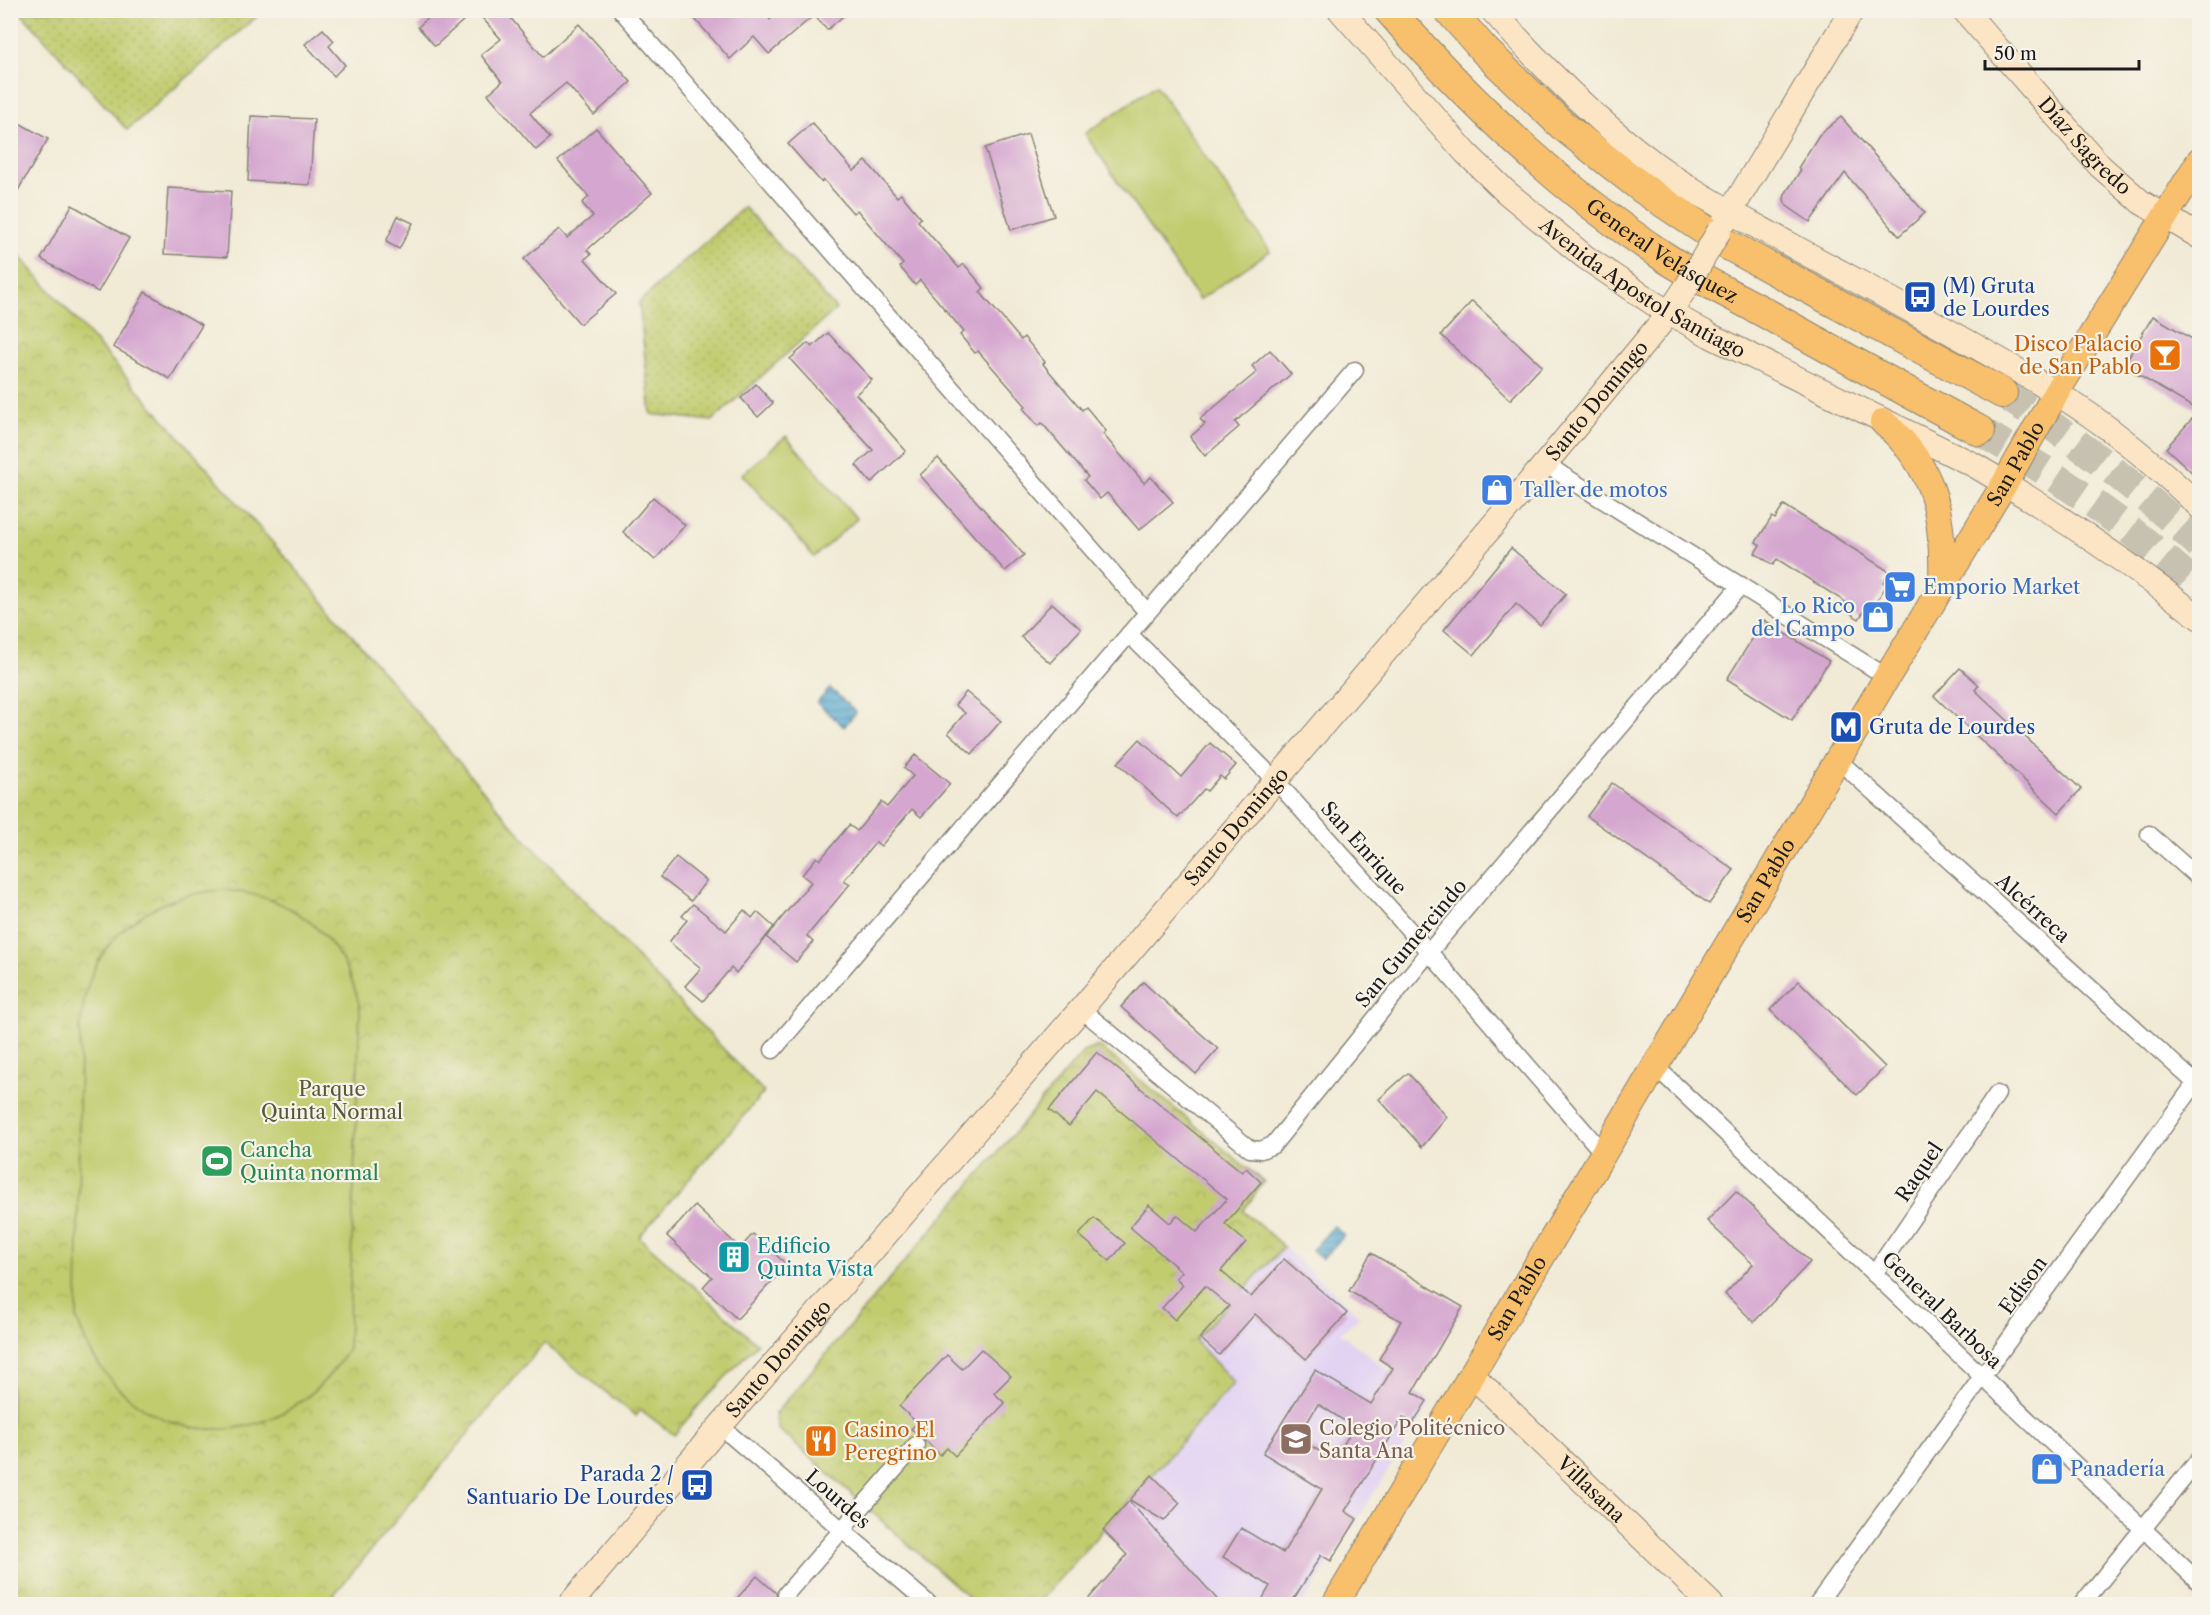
<svg xmlns="http://www.w3.org/2000/svg" width="2210" height="1615" font-family="'Libre Caslon Text',serif">
	<style>
		.built { fill: #e3d3f3 }
		.grass { fill: url(#grass-dots); stroke: #6e7445; stroke-width: 1.5 }
		.park { fill: url(#park-crowns); stroke: #6e7445; stroke-width: 1.5 }
		.pitch { fill: #c0cc6e; stroke: #6e7445; stroke-width: 1.5 }
		.water { fill: url(#water-rules); stroke: #386276; stroke-width: 1.5 }
		.building { fill: #d5a7d0; fill-rule: evenodd }
		.lines { fill: none; stroke-linecap: round; stroke-linejoin: round }
		.highway-tunnel { stroke: #c6c1b0; stroke-width: 30; stroke-dasharray: 30 15; stroke-linecap: butt }
		.street-casing { stroke: #868378; stroke-width: 19 }
		.secondary-casing { stroke: #868378; stroke-width: 26 }
		.primary-casing { stroke: #868378; stroke-width: 28 }
		.highway-casing { stroke: #868378; stroke-width: 32 }
		.street { stroke: #fff; stroke-width: 16 }
		.secondary { stroke: #fce5c4; stroke-width: 24 }
		.primary { stroke: #f8bf6c; stroke-width: 26 }
		.highway { stroke: #f8bf6c; stroke-width: 30 }
		.secondary-bridge-casing { stroke: #868378; stroke-width: 26; stroke-linecap: butt }
		.secondary-bridge { stroke: #fce5c4; stroke-width: 24 }
		.labels { text-anchor: middle; stroke-width: 4.5; stroke-linejoin: round; paint-order: stroke }
		.street-label { font-size: 20px; fill: #1c1c1c; stroke: #f7f3e8 }
		.transit-label { font-size: 20px; fill: #164399; stroke: #f7f3e8; text-anchor: start }
		.food-label { font-size: 20px; fill: #c56008; stroke: #f7f3e8; text-anchor: end }
		.shop-label { font-size: 20px; fill: #366cbe; stroke: #f7f3e8; text-anchor: start }
		.park-label { font-size: 20px; fill: #555a39; stroke: #f7f3e8 }
		.leisure-label { font-size: 20px; fill: #27864d; stroke: #f7f3e8; text-anchor: start }
		.culture-label { font-size: 20px; fill: #0d838f; stroke: #f7f3e8; text-anchor: start }
		.education-label { font-size: 20px; fill: #785e54; stroke: #f7f3e8; text-anchor: start }
	</style>
	<defs>
		<pattern id="grass-dots" width="8" height="8" patternUnits="userSpaceOnUse" patternTransform="scale(1.5)"><rect width="8" height="8" fill="#c0cc6e"/><path d="M2 2h.1M6 6h.1" fill="none" stroke="#a4af5f" stroke-width="1.8" stroke-linecap="round"/></pattern>
		<pattern id="park-crowns" width="20" height="18" patternUnits="userSpaceOnUse" patternTransform="scale(1.5)"><rect width="20" height="18" fill="#c0cc6e"/><path d="M2 6a3 3 0 1 1 6 0M12 15a3 3 0 1 1 6 0" fill="none" stroke="#a4af5f"/></pattern>
		<pattern id="water-rules" width="6" height="5" patternUnits="userSpaceOnUse" patternTransform="scale(1.5)"><rect width="6" height="5" fill="#53a7cf"/><path d="M0 2.5h6" fill="none" stroke="#4487a7"/></pattern>
	</defs>
	<rect width="100%" height="100%" fill="#f7f3e8"/>
	<filter id="ink" filterUnits="userSpaceOnUse"><feTurbulence type="fractalNoise" baseFrequency=".0167" numOctaves="2"/><feDisplacementMap in="SourceGraphic" scale="12" xChannelSelector="R" yChannelSelector="G"/><feConvolveMatrix kernelMatrix="1 2 1 2 8 2 1 2 1" color-interpolation-filters="sRGB"/></filter>
	<filter id="wash" filterUnits="userSpaceOnUse"><feTurbulence type="fractalNoise" baseFrequency=".008" numOctaves="4" result="noise"/><feDisplacementMap in="SourceGraphic" scale="24" xChannelSelector="R" yChannelSelector="G"/><feGaussianBlur stdDeviation="1.35" result="paint"/><feColorMatrix in="noise" values="0 0 0 0 0 0 0 0 0 0 0 0 0 0 0 0 0 1.4 0 .05"/><feComposite in="paint" operator="in"/></filter>
	<g filter="url(#wash)">
		<rect width="100%" height="100%" fill="#f1ead5"/>
		<!-- built -->
		<polygon class="built" points="1284,1247 1360,1317 1340,1333 1431,1403 1303,1604 1173,1604 1103,1530 1234,1383 1195,1340"/>
		<!-- grass -->
		<g class="grass">
			<polygon points="19,11 263,11 127,130"/>
			<polygon points="744,207 836,309 712,421 651,414 639,302"/>
		</g>
		<!-- park -->
		<g class="park">
			<polygon points="10,245 295,568 514,827 764,1092 639,1237 757,1344 701,1403 674,1435 641,1410 636,1416 544,1343 326,1604 11,1604"/>
			<polygon points="1099,1046 1264,1182 1243,1211 1284,1247 1195,1340 1234,1383 1037,1604 976,1604 778,1429 775,1414 1083,1052"/>
		</g>
		<!-- pitch -->
		<g class="pitch">
			<polygon points="1156,85 1270,251 1199,300 1085,134"/>
			<polygon points="786,436 857,519 814,557 742,474"/>
			<path d="M224,890C296,896 344,937 360,1008L348,1349C277,1468 120,1452 77,1319L80,1029C82,1017 83,1004 86,992C103,928 161,893 224,890Z"/>
		</g>
		<!-- water -->
		<g class="water">
			<polygon points="830,688 856,712 844,727 817,703"/>
			<polygon points="1334,1226 1344,1236 1322,1259 1312,1250"/>
		</g>
		<g id="blocks">
			<!-- building -->
			<g class="building">
				<polygon points="436,10 475,10 435,46 418,27"/>
				<polygon points="475,10 504,10 543,57 579,24 631,82 594,115 566,83 530,113 550,138 536,150 488,94 502,82 481,55 501,39"/>
				<polygon points="687,10 762,10 770,20 782,10 850,10 827,30 814,15 769,54 754,37 730,59"/>
				<polygon points="323,29 334,41 329,46 345,65 334,76 305,44"/>
				<polygon points="251,116 314,119 310,185 248,181"/>
				<polygon points="1841,117 1925,213 1899,236 1845,173 1810,222 1787,206 1784,200 1785,194 1801,170 1798,168 1819,135"/>
				<polygon points="10,118 48,139 10,204"/>
				<polygon points="812,123 854,171 866,161 897,197 901,194 921,218 918,221 959,268 964,264 984,288 980,292 1021,340 1024,337 1045,362 1043,364 1082,410 1086,407 1106,431 1103,434 1144,483 1151,477 1173,502 1139,530 1107,493 1100,499 1084,480 1088,477 1042,423 1038,426 1023,408 1026,406 978,351 975,353 960,335 964,332 920,280 915,285 900,267 903,264 857,210 853,213 824,180 821,182 788,144"/>
				<polygon points="596,128 652,193 587,250 591,254 585,259 616,294 580,324 524,259 559,229 567,238 593,216 582,203 589,197 558,161"/>
				<polygon points="1028,134 1054,216 1011,230 985,148"/>
				<polygon points="168,188 231,191 227,257 164,254"/>
				<polygon points="72,205 129,238 98,292 41,259"/>
				<polygon points="398,216 413,223 399,249 386,242"/>
				<polygon points="145,292 202,325 170,379 113,347"/>
				<polygon points="1472,301 1542,366 1510,400 1441,335"/>
				<polygon points="2153,316 2199,343 2199,479 2166,448 2199,411 2123,366"/>
				<polygon points="828,333 872,380 856,394 906,451 871,483 856,465 873,450 790,359 808,343 812,347"/>
				<polygon points="1270,350 1291,374 1235,422 1239,427 1205,456 1190,437 1205,424 1200,419 1257,372 1252,366"/>
				<polygon points="756,384 773,403 758,417 741,398"/>
				<polygon points="938,458 1024,555 1005,571 920,475"/>
				<polygon points="653,497 685,525 655,560 623,532"/>
				<polygon points="1784,505 1890,572 1883,582 1887,585 1868,614 1864,611 1859,619 1844,609 1847,603 1777,559 1773,565 1755,553 1760,545 1756,542 1772,517 1775,519"/>
				<polygon points="1511,548 1566,594 1540,625 1516,604 1474,655 1444,630"/>
				<polygon points="1052,603 1081,629 1050,663 1021,637"/>
				<polygon points="1764,620 1829,661 1792,720 1727,679"/>
				<polygon points="1960,668 1979,685 1975,690 2081,789 2059,813 1934,696"/>
				<polygon points="966,692 1001,721 972,754 948,733 965,713 955,705"/>
				<polygon points="1140,739 1181,777 1210,743 1236,765 1224,779 1220,776 1207,791 1204,789 1178,818 1118,763"/>
				<polygon points="915,755 950,784 921,817 912,809 881,846 876,842 844,880 850,884 807,936 813,942 796,962 766,937 811,882 802,875 817,857 820,860 849,825 857,831 881,802 887,807 913,776 904,768"/>
				<polygon points="1612,783 1734,870 1709,904 1587,816"/>
				<polygon points="676,857 706,881 691,901 660,877"/>
				<polygon points="693,904 726,931 744,910 752,918 757,912 774,927 736,973 731,968 703,1001 685,986 701,968 669,942 687,920 682,916"/>
				<polygon points="1799,981 1885,1067 1857,1095 1770,1010"/>
				<polygon points="1143,982 1218,1049 1196,1074 1121,1007"/>
				<polygon points="1097,1052 1242,1172 1246,1168 1261,1182 1225,1224 1246,1242 1221,1271 1251,1297 1284,1259 1347,1313 1306,1359 1255,1314 1219,1355 1200,1338 1229,1306 1205,1286 1175,1320 1162,1308 1183,1285 1176,1278 1182,1272 1130,1227 1149,1205 1170,1223 1177,1215 1197,1232 1227,1199 1097,1092 1069,1126 1049,1110"/>
				<polygon points="1408,1073 1447,1117 1422,1147 1379,1099"/>
				<polygon points="1736,1191 1810,1262 1754,1322 1725,1294 1753,1264 1707,1221"/>
				<polygon points="695,1206 740,1248 753,1234 787,1265 737,1319 703,1287 712,1277 667,1236"/>
				<polygon points="1094,1218 1125,1243 1110,1261 1079,1235"/>
				<path d="M1371,1253L1463,1307L1413,1392L1427,1401L1413,1423L1403,1417L1345,1511L1357,1519L1331,1561L1321,1555L1290,1605H1259L1270,1586L1223,1557L1241,1528L1283,1553L1322,1489L1263,1453L1315,1370L1371,1404L1393,1368L1379,1359L1401,1321L1349,1291ZM1318,1404L1354,1427L1334,1460L1298,1438Z"/>
				<polygon points="981,1349 1011,1376 994,1393 1005,1403 955,1456 947,1448 940,1455 923,1438 911,1429 917,1423 899,1406 947,1355 962,1369"/>
				<polygon points="1152,1475 1180,1503 1164,1521 1130,1500"/>
				<polygon points="1129,1501 1208,1589 1222,1605 1083,1605 1127,1555 1103,1530"/>
				<polygon points="757,1576 776,1593 779,1601 788,1605 731,1605"/>
			</g>
		</g>
	</g>
	<g filter="url(#ink)">
		<use href="#blocks" fill-opacity="0" stroke="#868378" stroke-width="1.5"/>
		<g class="lines">
			<!-- highway-tunnel -->
			<g class="highway-tunnel">
				<path d="M2002,393C2075,439 2136,486 2200,545"/>
				<path d="M1980,431C2059,477 2132,527 2200,589"/>
			</g>
			<!-- street casing -->
			<g class="street-casing">
				<g id="street">
					<polyline points="621,10 1147,612"/>
					<polyline points="1545,464 1887,677"/>
					<polyline points="1129,634 1275,780 1429,952 1604,1154"/>
					<polyline points="1838,760 2200,1087"/>
					<polyline points="2149,834 2200,879"/>
					<polyline points="1081,1009 1250,1149 1261,1150 1273,1145 1429,952 1741,585"/>
					<polyline points="773,1050 1355,370"/>
					<polyline points="1656,1067 2200,1583"/>
					<polyline points="1874,1274 1997,1094"/>
					<polyline points="720,1426 929,1604"/>
					<polyline points="786,1594 916,1445"/>
					<polyline points="1817,1604 2200,1077"/>
					<polyline points="2082,1604 2200,1458"/>
				</g>
			</g>
			<!-- secondary casing -->
			<g class="secondary-casing">
				<g id="secondary">
					<path id="s1" d="M1340,10L1466,153L1505,191L1585,257L1653,303L1711,336L1974,465C2053,511 2128,562 2200,618"/>
					<path d="M1492,10C1547,73 1607,132 1676,179C1715,205 1757,226 1798,249C1884,296 1972,342 2056,393C2109,425 2155,464 2200,507"/>
					<path id="s2" d="M1964,10L2100,166L2141,202L2200,237"/>
					<polyline points="1723,224 1852,10"/>
					<path id="s3" d="M1472,1375L1711,1604"/>
					<path id="s4" d="M570,1604L720,1426L1081,1009L1545,464L1669,313L1687,286"/>
				</g>
			</g>
			<!-- primary casing -->
			<g class="primary-casing">
				<g id="primary">
					<path d="M1883,422C1937,468 1944,518 1942,586"/>
					<path id="s5" d="M1335,1604L1887,677L2005,483L2056,393L2200,160"/>
				</g>
			</g>
			<!-- highway casing -->
			<g class="highway-casing">
				<g id="highway">
					<path id="s6" d="M1389,10C1471,104 1561,190 1666,258C1698,279 1735,296 1769,315C1839,354 1909,393 1980,431"/>
					<polyline points="1449,10 1485,51 1562,125 1642,188 1721,241 2002,393"/>
				</g>
			</g>
			<!-- street -->
			<use href="#street" class="street"/>
			<!-- secondary -->
			<use href="#secondary" class="secondary"/>
			<!-- primary -->
			<use href="#primary" class="primary"/>
			<!-- highway -->
			<use href="#highway" class="highway"/>
			<!-- secondary-bridge casing -->
			<g class="secondary-bridge-casing">
				<polyline id="secondary-bridge" points="1687,286 1719,231"/>
			</g>
			<!-- secondary-bridge -->
			<use href="#secondary-bridge" class="secondary-bridge"/>
		</g>
	</g>
	<!-- icons -->
	<defs>
		<g id="bus-square" transform="scale(1.725)"><rect x="-9" y="-9" width="18" height="18" rx="4" fill="#1a4fb4" stroke="#f7f3e8"/><path d="M-5-6H5V4H4V6H2V4H-2V6H-4V4H-5ZM-3.5-4V0h7V-4ZM-3.5 1.2v1.5H-2V1.2ZM2 1.2v1.5H3.5V1.2Z" fill="#fff"/></g>
		<g id="bar-square" transform="scale(1.725)"><rect x="-9" y="-9" width="18" height="18" rx="4" fill="#e8710a" stroke="#f7f3e8"/><path d="M-6-5H6L.8 .8V4.5H3.5V6h-7V4.5H-.8V.8Z" fill="#fff"/></g>
		<g id="shop-square" transform="scale(1.725)"><rect x="-9" y="-9" width="18" height="18" rx="4" fill="#3f7fe0" stroke="#f7f3e8"/><path d="M-5-2.5h2.3a2.7 3.5 0 0 1 5.4 0H5L5.5 6h-11ZM-1.5-2.5h3a1.5 2.3 0 0 0-3 0Z" fill="#fff"/></g>
		<g id="supermarket-square" transform="scale(1.725)"><rect x="-9" y="-9" width="18" height="18" rx="4" fill="#3f7fe0" stroke="#f7f3e8"/><path d="M-6-5.5h2.5l.6 2H6L4.5 2H-2.5L-4.4-4H-6ZM-1.5 3.2a1.3 1.3 0 1 0 .1 0ZM3 3.2a1.3 1.3 0 1 0 .1 0Z" fill="#fff"/></g>
		<g id="metro-square" transform="scale(1.725)"><rect x="-9" y="-9" width="18" height="18" rx="4" fill="#1a4fb4" stroke="#f7f3e8"/><path d="M-5.5 5V-5H-3L0 0L3-5H5.5V5H3V-.5L0 4L-3-.5V5Z" fill="#fff"/></g>
		<g id="stadium-square" transform="scale(1.725)"><rect x="-9" y="-9" width="18" height="18" rx="4" fill="#2e9e5b" stroke="#f7f3e8"/><path d="M0-5a6.5 5 0 1 0 0 10a6.5 5 0 1 0 0-10ZM-3.5-1.8h7v3.6h-7Z" fill="#fff"/></g>
		<g id="building-square" transform="scale(1.725)"><rect x="-9" y="-9" width="18" height="18" rx="4" fill="#0f9aa8" stroke="#f7f3e8"/><path d="M-4-6H4V6H1V3H-1V6H-4ZM-2.5-4.3h1.7v1.8h-1.7ZM.8-4.3h1.7v1.8H.8ZM-2.5-1h1.7V.8h-1.7ZM.8-1h1.7V.8H.8Z" fill="#fff"/></g>
		<g id="school-square" transform="scale(1.725)"><rect x="-9" y="-9" width="18" height="18" rx="4" fill="#8d6e63" stroke="#f7f3e8"/><path d="M0-5L7-2L0 1L-7-2ZM-4 1L0 2.5L4 1V4Q0 6-4 4Z" fill="#fff"/></g>
		<g id="restaurant-square" transform="scale(1.725)"><rect x="-9" y="-9" width="18" height="18" rx="4" fill="#e8710a" stroke="#f7f3e8"/><path d="M-5-6h1v4h1v-4h1v4h1v-4h1v5L-1.5 .5V6h-2V.5L-5-1ZM5-6V6H3V1.5H1.5Q1.5-4 5-6Z" fill="#fff"/></g>
	</defs>
	<g fill-rule="evenodd">
		<use href="#bus-square" x="1920" y="297"/>
		<use href="#bar-square" x="2165" y="355"/>
		<use href="#shop-square" x="1497" y="490"/>
		<use href="#supermarket-square" x="1900" y="587"/>
		<use href="#shop-square" x="1878" y="617"/>
		<use href="#metro-square" x="1846" y="727"/>
		<use href="#stadium-square" x="217" y="1161"/>
		<use href="#building-square" x="734" y="1257"/>
		<use href="#school-square" x="1296" y="1439"/>
		<use href="#restaurant-square" x="821" y="1441"/>
		<use href="#shop-square" x="2047" y="1469"/>
		<use href="#bus-square" x="697" y="1485"/>
	</g>
	<g class="labels">
		<!-- street labels -->
		<g class="street-label">
			<text dy="7" stroke="none"><textPath href="#s2" startOffset="182">Díaz Sagredo</textPath></text>
			<text dy="7" stroke="none"><textPath href="#s6" startOffset="366">General Velásquez</textPath></text>
			<text dy="7" stroke="none"><textPath href="#s1" startOffset="414">Avenida Apostol Santiago</textPath></text>
			<text dy="7" stroke="none"><textPath href="#s4" startOffset="1582">Santo Domingo</textPath></text>
			<text dy="7" stroke="none"><textPath href="#s5" startOffset="1328">San Pablo</textPath></text>
			<text dy="7" stroke="none"><textPath href="#s4" startOffset="1024">Santo Domingo</textPath></text>
			<text transform="translate(1364 848) rotate(48)" y="7">San Enrique</text>
			<text dy="7" stroke="none"><textPath href="#s5" startOffset="842">San Pablo</textPath></text>
			<text transform="translate(2033 908) rotate(42)" y="7">Alcérreca</text>
			<text transform="translate(1411 943) rotate(-50)" y="7">San Gumercindo</text>
			<text transform="translate(1919 1172) rotate(-56)" y="7">Raquel</text>
			<text transform="translate(2023 1285) rotate(-54)" y="7">Edison</text>
			<text dy="7" stroke="none"><textPath href="#s5" startOffset="356">San Pablo</textPath></text>
			<text transform="translate(1942 1310) rotate(44)" y="7">General Barbosa</text>
			<text dy="7" stroke="none"><textPath href="#s4" startOffset="322">Santo Domingo</textPath></text>
			<text dy="7" stroke="none"><textPath href="#s3" startOffset="165">Villasana</textPath></text>
			<text transform="translate(838 1499) rotate(41)" y="7">Lourdes</text>
		</g>
		<!-- transit labels -->
		<g class="transit-label">
			<text x="1943" y="293">(M) Gruta<tspan x="1943" dy="23">de Lourdes</tspan></text>
			<text x="1869" y="734">Gruta de Lourdes</text>
			<text x="674" y="1481" text-anchor="end">Parada 2 /<tspan x="674" dy="23">Santuario De Lourdes</tspan></text>
		</g>
		<!-- food labels -->
		<g class="food-label">
			<text x="2142" y="351">Disco Palacio<tspan x="2142" dy="23">de San Pablo</tspan></text>
			<text x="844" y="1437" text-anchor="start">Casino El<tspan x="844" dy="23">Peregrino</tspan></text>
		</g>
		<!-- shop labels -->
		<g class="shop-label">
			<text x="1520" y="497">Taller de motos</text>
			<text x="1923" y="594">Emporio Market</text>
			<text x="1855" y="613" text-anchor="end">Lo Rico<tspan x="1855" dy="23">del Campo</tspan></text>
			<text x="2070" y="1476">Panadería</text>
		</g>
		<!-- park labels -->
		<g class="park-label">
			<text x="332" y="1096">Parque<tspan x="332" dy="23">Quinta Normal</tspan></text>
		</g>
		<!-- leisure labels -->
		<g class="leisure-label">
			<text x="240" y="1157">Cancha<tspan x="240" dy="23">Quinta normal</tspan></text>
		</g>
		<!-- culture labels -->
		<g class="culture-label">
			<text x="757" y="1253">Edificio<tspan x="757" dy="23">Quinta Vista</tspan></text>
		</g>
		<!-- education labels -->
		<g class="education-label">
			<text x="1319" y="1435">Colegio Politécnico<tspan x="1319" dy="23">Santa Ana</tspan></text>
		</g>
	</g>
	<!-- margin -->
	<rect width="2210" height="1615" fill="none" stroke="#f7f3e8" stroke-width="36"/>
	<!-- scale -->
	<path d="M1985 60v9h154v-9" fill="none" stroke="#1c1c1c" stroke-width="3"/>
	<text x="1994" y="60" font-size="18" fill="#1c1c1c" stroke="#f7f3e8" stroke-width="4.5" paint-order="stroke">50 m</text>
</svg>
